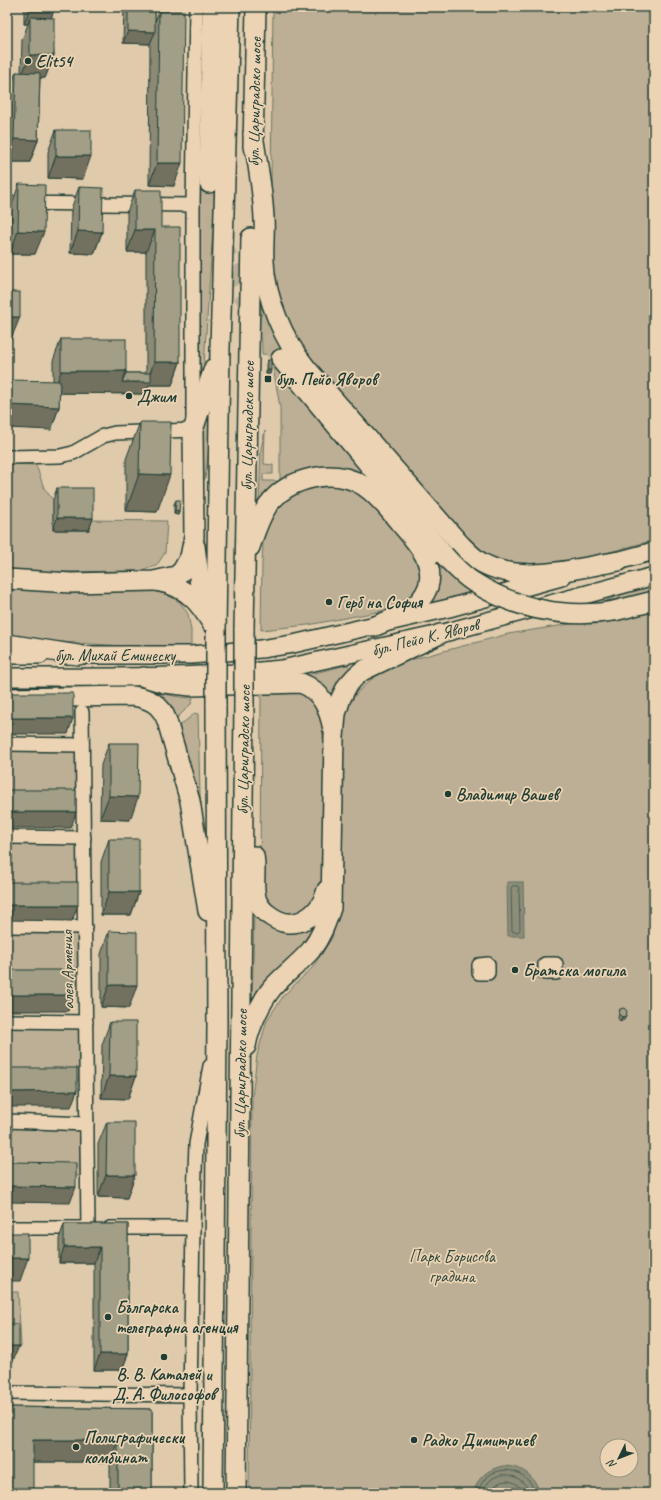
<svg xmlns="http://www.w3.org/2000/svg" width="661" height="1500" font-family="Caveat,sans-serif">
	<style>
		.green { fill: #bcaf95; stroke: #6e7664; fill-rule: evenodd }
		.water { fill: #8d8e79; stroke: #616e5d }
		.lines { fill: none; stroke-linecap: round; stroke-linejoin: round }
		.shore { stroke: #4b5d50; stroke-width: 1 }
		.highway-tunnel { stroke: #b9ae94; stroke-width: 19; stroke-dasharray: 19 10; stroke-linecap: butt }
		.minor-casing { stroke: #1f3d34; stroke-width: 16 }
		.major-casing { stroke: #1f3d34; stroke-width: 20 }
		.highway-casing { stroke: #1f3d34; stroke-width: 22 }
		.minor { stroke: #ebd3b3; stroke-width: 13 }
		.major { stroke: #ebd3b3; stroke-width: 17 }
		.highway { stroke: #ebd3b3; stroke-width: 19 }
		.highway-bridge-casing { stroke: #1f3d34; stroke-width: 22; stroke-linecap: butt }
		.highway-bridge { stroke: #ebd3b3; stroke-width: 19 }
		.wall { fill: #8c8974; stroke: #1f3d34 }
		.shaded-wall { fill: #726f5e; stroke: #1f3d34 }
		.building { fill: #a39f87; stroke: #1f3d34 }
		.poi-dot { fill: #1f3d34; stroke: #ebd3b3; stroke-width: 1.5 }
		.labels { text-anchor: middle; stroke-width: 3.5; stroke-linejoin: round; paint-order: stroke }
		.poi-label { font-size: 17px; font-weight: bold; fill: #1f3d34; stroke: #ebd3b3; text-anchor: start }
		.street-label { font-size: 17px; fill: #1f3d34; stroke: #ebd3b3 }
		.park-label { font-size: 17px; fill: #2f483e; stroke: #ebd3b3 }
	</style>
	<rect width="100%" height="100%" fill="#dfcaac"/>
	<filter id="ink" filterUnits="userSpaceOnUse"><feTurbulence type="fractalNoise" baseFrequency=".025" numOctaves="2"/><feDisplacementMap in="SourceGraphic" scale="8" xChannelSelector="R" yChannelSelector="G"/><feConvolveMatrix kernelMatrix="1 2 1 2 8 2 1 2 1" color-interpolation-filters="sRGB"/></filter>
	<g filter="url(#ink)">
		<!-- green -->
		<g class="green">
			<polygon points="273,7 654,7 654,540 569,563 510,567 477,551 302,350 289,328 270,269"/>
			<polygon points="216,182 204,365 197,377 200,183"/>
			<polygon points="261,300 284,347 273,355 262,354"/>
			<polygon points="275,365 474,591 429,604 436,579 356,474 259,501 261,448 265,431 264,464 273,465 273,474 263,474 263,481 280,481 280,407 273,367"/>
			<polygon points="210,403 210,440 205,479 200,479 200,436"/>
			<polygon points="7,464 36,465 44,488 53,500 53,530 89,520 167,521 165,553 156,566 140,571 47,572 7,570"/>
			<polygon points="328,484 352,489 372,503 417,556 422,581 414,596 393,609 308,625 261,630 262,561 264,530 270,516 284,500 301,490"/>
			<polygon points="654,584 654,594 605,601 625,593"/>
			<polygon points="7,588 56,591 149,590 165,594 180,602 188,614 191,630 191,648 139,647 46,641 7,640"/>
			<path d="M654,607V1493H249L252,1097L257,1055L267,1020L284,995L312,968L332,938L338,911L341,763L345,717L350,703L357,693L368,682L380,673L395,664L508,634L595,620ZM607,1446H631V1470H607Z"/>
			<polygon points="347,665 349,666 351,669 332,696 320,684 307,675"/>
			<polygon points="145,691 180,697 193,698 191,704 174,721"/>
			<polygon points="261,693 302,693 312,700 321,713 324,748 322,888 320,895 302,913 284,915 270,908 260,889"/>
			<polygon points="195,713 198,714 200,795 207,859 177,728"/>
			<polygon points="7,744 82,745 83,801 7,800"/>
			<polygon points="7,837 84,838 84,892 7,891"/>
			<polygon points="254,914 315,923 310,936 252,1007"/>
			<polygon points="7,926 85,927 85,984 7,984"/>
			<polygon points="7,1021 86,1022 86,1080 7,1081"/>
			<polygon points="7,1121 87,1124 87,1176 7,1175"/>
			<polygon points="7,1292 18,1292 21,1346 7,1346"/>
		</g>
		<!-- water -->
		<g class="water">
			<polygon points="507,882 523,882 524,936 508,936"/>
			<path d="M503,1466C520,1466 536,1475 539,1493H474C477,1477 488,1469 503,1466Z"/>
		</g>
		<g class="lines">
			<!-- shore -->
			<g class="shore">
				<polygon points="513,886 518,886 519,888 520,930 518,932 514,932 512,931 511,888"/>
				<path d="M478,1493C484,1462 527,1463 535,1493"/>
				<path d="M483,1493C490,1467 521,1470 530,1493"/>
				<path d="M489,1493C497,1478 516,1476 523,1493"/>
			</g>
			<!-- highway-tunnel -->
			<path class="highway-tunnel" d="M209,183C219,244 244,310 281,359"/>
			<!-- minor casing -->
			<g class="minor-casing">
				<g id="minor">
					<polyline points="7,203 193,205"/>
					<polyline points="7,457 60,456 73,453 103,436 115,433 193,430 193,205 196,7"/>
					<polyline points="82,712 88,1228"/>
					<polyline points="7,744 82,745"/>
					<polyline points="7,837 84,838"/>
					<polyline points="7,926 85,927"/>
					<polygon points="488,964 488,973 479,973 479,965"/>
					<rect x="545" y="964" width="11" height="9"/>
					<polyline points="7,1021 86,1022"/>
					<polyline points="7,1121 87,1124"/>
					<polyline points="7,1228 81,1228"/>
					<polyline points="110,1228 193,1228"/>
					<polyline points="7,1393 190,1395"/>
					<polyline points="191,1493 190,1395 193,1228 195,1171 196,1144 210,1066"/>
				</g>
			</g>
			<!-- major casing -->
			<g class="major-casing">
				<g id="major">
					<polyline points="606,564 654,551"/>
					<polyline points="7,655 40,655"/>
					<polyline points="65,655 191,655 261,649 293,644 449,608 561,577"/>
					<path d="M7,677C99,677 191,679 282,669L440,634L654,576"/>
				</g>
			</g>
			<!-- highway casing -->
			<g class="highway-casing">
				<g id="highway">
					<path d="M253,134C257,162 263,190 264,219C265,233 263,247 264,261C265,298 284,341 307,369L459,543C466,550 473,558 482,563C522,585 577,568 619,561"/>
					<polyline points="253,147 256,7"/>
					<polyline points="209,183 212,7"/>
					<polyline points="281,359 444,555"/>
					<polyline points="195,546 203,609"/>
					<path d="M250,547C255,532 259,518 268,505C289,477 334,467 364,486C379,496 389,510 400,523C415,541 436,561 428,587C419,611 394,618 373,627"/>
					<polyline points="7,579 71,583 154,581 176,576 182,571 190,557 194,537 193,430 214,368"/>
					<path d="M156,581C189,587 200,603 216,630"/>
					<polyline points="614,611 654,601"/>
					<polyline points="216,630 220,348 230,7"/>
					<polyline points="244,630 251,238"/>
					<polyline points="7,644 78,655"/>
					<path d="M144,677L164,683L191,686L301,683C322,691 329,709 333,729"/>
					<path d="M7,698L132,696C149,698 161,704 167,721L190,801L208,911"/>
					<path d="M254,856C257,870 252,887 257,901C260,907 264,912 269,915C293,934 320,917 327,890"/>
					<path d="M246,1046C249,1028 261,1001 273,987C285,974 300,963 311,950C321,937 326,923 331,908L334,737L336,714L341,698L347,686L355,677L362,671L440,634"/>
					<polyline points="213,1493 217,1026 216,704"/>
					<polyline points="236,1493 244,704"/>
				</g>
			</g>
			<!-- minor -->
			<use href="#minor" class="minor"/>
			<!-- major -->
			<use href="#major" class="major"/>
			<!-- highway -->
			<use href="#highway" class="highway"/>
			<!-- highway-bridge casing -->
			<g class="highway-bridge-casing">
				<g id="highway-bridge">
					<path d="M444,555C453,565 463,576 475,583C516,609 566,619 614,611"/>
					<polyline points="244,630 244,704"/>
					<polyline points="216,704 216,630"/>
				</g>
			</g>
			<!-- highway-bridge -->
			<use href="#highway-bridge" class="highway-bridge"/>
		</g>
		<!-- wall -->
		<g class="wall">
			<polygon points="24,7 55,7 51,18 54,55 45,78 40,78 38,140 30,162 7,162 8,95 16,72 21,73 22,40 28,24 24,24"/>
			<polygon points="124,7 155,7 155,22 159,11 174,186 149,185 150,43 150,44 123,43"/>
			<polygon points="56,130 83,179 48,178 48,152"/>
			<polygon points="19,184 35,254 10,254 11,207"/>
			<polygon points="79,187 102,232 94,254 70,253 71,209"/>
			<polygon points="135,190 161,227 180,362 172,385 149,385 146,394 59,393 59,407 51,430 53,381 53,361 61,339 126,371 126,373 146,373 146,252 127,252 127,212"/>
			<polygon points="268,360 270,374 266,374 266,364"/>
			<polygon points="140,422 157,512 126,511 126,459"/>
			<polygon points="57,488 93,518 89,530 53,530 53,500"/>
			<polygon points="176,500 179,511 178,515 174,514 174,504"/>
			<polygon points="109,743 130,820 100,819 101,765"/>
			<polygon points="109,839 139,892 131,915 101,915 101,862"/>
			<polygon points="109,931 129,1008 101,1007 101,954"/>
			<polygon points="620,1009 624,1020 620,1021 618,1018"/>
			<polygon points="110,1022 136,1076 128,1099 101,1098 102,1045"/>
			<polygon points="107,1122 135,1175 127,1198 98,1197 98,1144"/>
			<polygon points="64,1224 128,1224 128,1354 122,1370 94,1370 94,1263 59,1263 59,1239"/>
			<polygon points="7,1407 152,1409 152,1493 110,1493 110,1462 33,1462"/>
		</g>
		<!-- shaded-wall -->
		<g class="shaded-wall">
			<polygon points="30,7 55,7 49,24 30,17 28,24 24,24"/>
			<polygon points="128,31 155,32 150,44 123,43"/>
			<polygon points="30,55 54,55 45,78 21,77"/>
			<polygon points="14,139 38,140 30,162 7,162 7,159"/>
			<polygon points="56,156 91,156 83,179 48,178"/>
			<polygon points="157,163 182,163 174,186 149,185"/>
			<polygon points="135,230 155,230 146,252 127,252"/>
			<polygon points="18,231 44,232 35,254 10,254"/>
			<polygon points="78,231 102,232 94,254 70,253"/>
			<polygon points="7,317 20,317 11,339 7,339"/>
			<polygon points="154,362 180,362 172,385 149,385 146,394 53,393 61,371 126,371 122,382 147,382"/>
			<polygon points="268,370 271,370 270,374 266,374"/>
			<polygon points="7,405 59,407 51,430 7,428"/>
			<polygon points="139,474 170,475 157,512 126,511"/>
			<polygon points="175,510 179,511 178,515 174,514"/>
			<polygon points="57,518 93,518 89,530 53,530"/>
			<polygon points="7,718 73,718 68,734 7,734"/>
			<polygon points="109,796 138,797 130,820 100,819"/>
			<polygon points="7,812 76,812 71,828 7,828"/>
			<polygon points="109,892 139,892 131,915 101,915"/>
			<polygon points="7,905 78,905 72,921 7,920"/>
			<polygon points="109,985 137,985 129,1008 101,1007"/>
			<polygon points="7,995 73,995 68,1011 7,1011"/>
			<polygon points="626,1016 624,1020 620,1021 622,1017"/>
			<polygon points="109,1076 136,1076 128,1099 101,1098"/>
			<polygon points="77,1091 71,1107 7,1107 7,1092"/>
			<polygon points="106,1175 135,1175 127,1198 98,1197"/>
			<polygon points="7,1186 76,1187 70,1203 7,1202"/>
			<polygon points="64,1247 100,1247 94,1263 59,1263"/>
			<polygon points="7,1258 28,1258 20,1281 7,1281"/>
			<polygon points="7,1346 19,1346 10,1368 7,1368"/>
			<polygon points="100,1354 128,1354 122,1370 94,1370"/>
			<polygon points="33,1440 118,1440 110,1462 25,1462"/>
		</g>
		<!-- building -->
		<g class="building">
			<polygon points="128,7 155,7 155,32 128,31"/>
			<polygon points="159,11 184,11 182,163 157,163"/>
			<polygon points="30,17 54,18 54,55 30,55"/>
			<polygon points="16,72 40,73 38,140 14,139"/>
			<rect x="56" y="130" width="35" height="26"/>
			<polygon points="19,184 45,185 44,232 18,231"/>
			<polygon points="79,187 103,188 102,232 78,231"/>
			<polygon points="135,190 161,190 161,227 180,227 180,362 154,362 155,230 135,230"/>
			<rect x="7" y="292" width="13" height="25"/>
			<rect x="61" y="339" width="65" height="32"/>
			<rect x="268" y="360" width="3" height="10"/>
			<polygon points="126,373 151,373 151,382 122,382"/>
			<polygon points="7,380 60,381 59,407 7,405"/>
			<polygon points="140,422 171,422 170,475 139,474"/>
			<rect x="57" y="488" width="36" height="30"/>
			<polygon points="176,500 180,500 179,511 175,510"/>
			<rect x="7" y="693" width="66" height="25"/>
			<polygon points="109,743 139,743 138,797 109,796"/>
			<rect x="7" y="790" width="69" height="22"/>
			<rect x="109" y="839" width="30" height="53"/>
			<rect x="7" y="882" width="71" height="23"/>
			<polygon points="109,931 137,932 137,985 109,985"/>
			<rect x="7" y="970" width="66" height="25"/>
			<polygon points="624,1008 627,1011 626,1016 622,1017 619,1014 620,1009"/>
			<polygon points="110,1022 136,1022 136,1076 109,1076"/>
			<polygon points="7,1068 77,1068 77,1091 7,1092"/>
			<polygon points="107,1122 135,1122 135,1175 106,1175"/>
			<polygon points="7,1162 76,1163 76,1187 7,1186"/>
			<polygon points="64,1224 128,1224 128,1354 100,1354 100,1247 64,1247"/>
			<rect x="7" y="1233" width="21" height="25"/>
			<rect x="7" y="1324" width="12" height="22"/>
			<polygon points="7,1407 152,1409 152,1493 111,1493 111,1492 118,1492 118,1440 33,1440 33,1493 7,1493"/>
		</g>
	</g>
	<!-- markers -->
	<g class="poi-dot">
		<circle cx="28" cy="61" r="4"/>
		<rect x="264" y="375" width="8" height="8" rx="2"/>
		<circle cx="129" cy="396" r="4"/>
		<circle cx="329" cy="602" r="4"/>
		<circle cx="448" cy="794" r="4"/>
		<circle cx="515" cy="970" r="4"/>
		<circle cx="108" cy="1317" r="4"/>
		<circle cx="164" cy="1357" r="4"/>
		<circle cx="414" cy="1440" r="4"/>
		<circle cx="76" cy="1447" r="4"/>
	</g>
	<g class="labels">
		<!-- poi labels -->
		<g class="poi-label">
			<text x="36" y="67">Elit54</text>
			<text x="276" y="385">бул. Пейо Яворов</text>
			<text x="137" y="402">Джим</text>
			<text x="337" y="608">Герб на София</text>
			<text x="456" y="800">Владимир Вашев</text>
			<text x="523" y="976">Братска могила</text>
			<text x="116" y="1313">Българска<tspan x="116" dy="20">телеграфна агенция</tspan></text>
			<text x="164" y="1380" text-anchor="middle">В. В. Каталей и<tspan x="164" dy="20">Д. А. Философов</tspan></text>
			<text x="84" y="1443">Полиграфически<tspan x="84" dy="20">комбинат</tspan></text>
			<text x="422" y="1446">Радко Димитриев</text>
		</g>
		<!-- street labels -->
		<g class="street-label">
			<text transform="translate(254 102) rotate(-89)" y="6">бул. Цариградско шосе</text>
			<text transform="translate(247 426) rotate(-89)" y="6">бул. Цариградско шосе</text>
			<text transform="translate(425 637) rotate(-14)" y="6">бул. Пейо К. Яворов</text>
			<text x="115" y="661">бул. Михай Еминеску</text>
			<text transform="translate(243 750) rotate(-89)" y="6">бул. Цариградско шосе</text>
			<text transform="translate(67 970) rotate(-91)" y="6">алея Армения</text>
			<text transform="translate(240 1074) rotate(-89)" y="6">бул. Цариградско шосе</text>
		</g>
		<!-- park labels -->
		<g class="park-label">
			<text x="452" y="1262">Парк Борисова<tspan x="452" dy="20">градина</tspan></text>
		</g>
	</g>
	<!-- margin -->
	<rect width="661" height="1500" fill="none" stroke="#ebd3b3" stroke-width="24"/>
	<rect x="12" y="12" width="637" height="1476" fill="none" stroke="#1f3d34" stroke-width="1.5" filter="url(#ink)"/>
	<!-- north arrow -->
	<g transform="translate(619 1458) rotate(227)"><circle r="19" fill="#ebd3b3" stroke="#999780"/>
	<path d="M0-3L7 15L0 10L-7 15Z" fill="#1f3d34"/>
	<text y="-6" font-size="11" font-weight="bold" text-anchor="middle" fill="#1f3d34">N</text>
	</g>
</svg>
